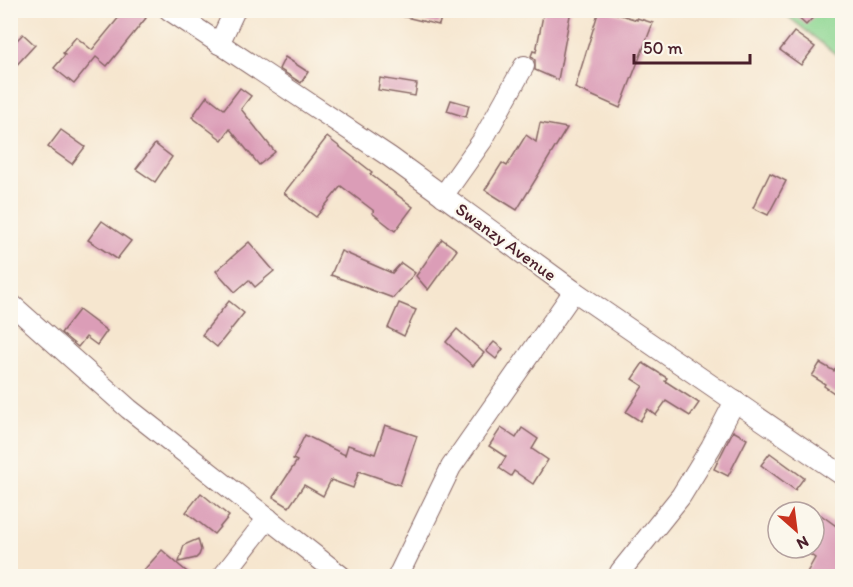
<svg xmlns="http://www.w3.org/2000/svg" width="853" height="587" font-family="Itim,sans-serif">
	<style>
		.green { fill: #8ed793; stroke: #6c7b5f; stroke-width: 1.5 }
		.building { fill: #db9db7 }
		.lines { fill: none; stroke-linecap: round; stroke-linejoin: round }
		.minor-casing { stroke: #866564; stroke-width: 22 }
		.minor { stroke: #fff; stroke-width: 20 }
		.labels { text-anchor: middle; stroke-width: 4.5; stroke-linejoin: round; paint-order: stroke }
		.street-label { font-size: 18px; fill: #4a1f2b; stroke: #fbf7ec }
	</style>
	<rect width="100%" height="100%" fill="#fbf7ec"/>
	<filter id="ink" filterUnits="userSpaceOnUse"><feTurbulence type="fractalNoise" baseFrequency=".0167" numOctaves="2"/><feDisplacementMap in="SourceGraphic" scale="12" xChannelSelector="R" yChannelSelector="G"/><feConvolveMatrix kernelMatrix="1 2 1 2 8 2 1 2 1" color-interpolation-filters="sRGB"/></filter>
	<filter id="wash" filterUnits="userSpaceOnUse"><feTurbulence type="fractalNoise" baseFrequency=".008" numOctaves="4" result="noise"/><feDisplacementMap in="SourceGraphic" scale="24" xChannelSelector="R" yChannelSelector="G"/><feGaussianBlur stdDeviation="1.35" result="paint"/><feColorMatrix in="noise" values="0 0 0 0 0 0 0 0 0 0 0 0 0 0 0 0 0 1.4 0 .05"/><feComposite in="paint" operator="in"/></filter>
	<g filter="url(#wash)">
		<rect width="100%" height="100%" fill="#f6e6cf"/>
		<!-- green -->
		<polygon class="green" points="781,11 842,11 842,59"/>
		<g id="blocks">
			<!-- building -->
			<g class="building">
				<polygon points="125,10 136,10 146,18 107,66 96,57 74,84 54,68 65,55 63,53 76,37 92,50"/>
				<polygon points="398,10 443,10 439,25 397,15"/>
				<polygon points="544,10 571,10 558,80 535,70 535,60 531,56 533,51 536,52"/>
				<polygon points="599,10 605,10 637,20 637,18 653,23 620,108 575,88"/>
				<polygon points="790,10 820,10 806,25"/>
				<polygon points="794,32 815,47 801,65 780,50"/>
				<polygon points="23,34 35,45 10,72 10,47"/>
				<polygon points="285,57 308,72 301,83 279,69"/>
				<polygon points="380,78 417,84 415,96 378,90"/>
				<polygon points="240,88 251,96 241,109 275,152 259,165 230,129 222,140 192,117 207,96 224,109"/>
				<polygon points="451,100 469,105 466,117 447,111"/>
				<polygon points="540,123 567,128 517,210 485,190 502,163 507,166 526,135 536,142"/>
				<polygon points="61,130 85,147 72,164 48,147"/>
				<polygon points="327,137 372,172 370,174 413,207 395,231 372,213 374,211 341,186 316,217 284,193"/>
				<polygon points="155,144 172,157 155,182 136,169"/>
				<polygon points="770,173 786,181 768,215 753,208"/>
				<polygon points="102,221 131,241 117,259 88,240"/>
				<polygon points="442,239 457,250 428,290 416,276"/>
				<polygon points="249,242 274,271 255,287 249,280 235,292 216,271"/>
				<polygon points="341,251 392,273 401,263 415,273 393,298 331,275"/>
				<polygon points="229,301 244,313 217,347 202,335"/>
				<polygon points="399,303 416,310 404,336 388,328"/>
				<polygon points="79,310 107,331 97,345 86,337 78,347 61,333"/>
				<polygon points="457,329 484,353 473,366 446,342"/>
				<polygon points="494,342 503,349 496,359 486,351"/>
				<polygon points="843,359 843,399 824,386 825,384 812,376 820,363 834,371"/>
				<polygon points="643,363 667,378 665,381 699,403 690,416 666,401 656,415 648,409 640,421 626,412 643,386 632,379"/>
				<polygon points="385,425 417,436 400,485 359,471 353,488 331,480 323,496 304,485 289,507 273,497 297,461 293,459 305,435 345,455 348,445 375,454"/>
				<polygon points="501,428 516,438 522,428 538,439 532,449 548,460 533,484 514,471 511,476 499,468 506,457 489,446"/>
				<polygon points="733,431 747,439 728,476 714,469"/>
				<polygon points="770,453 804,478 795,490 761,465"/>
				<polygon points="201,493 229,516 214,534 186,512"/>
				<polygon points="821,515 843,531 843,576 805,576 815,558 801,548 814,548 814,523"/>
				<polygon points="198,539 201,550 199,555 196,558 179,562 184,545"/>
				<polygon points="162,550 180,566 192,576 152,576 144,570"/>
			</g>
		</g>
	</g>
	<g filter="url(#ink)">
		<use href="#blocks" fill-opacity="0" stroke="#866564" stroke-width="1.5"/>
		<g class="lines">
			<!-- minor casing -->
			<g class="minor-casing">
				<g id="minor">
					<polyline points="169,10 390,157 574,291 842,475"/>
					<polyline points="219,44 235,10"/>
					<polyline points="443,196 482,141 524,66"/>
					<polyline points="10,303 129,409 341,576"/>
					<polyline points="620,572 681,496 711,447 735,401"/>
					<polyline points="223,576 268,518"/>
					<polyline points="398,576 451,467 574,291"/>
				</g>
			</g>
			<!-- minor -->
			<use href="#minor" class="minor"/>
		</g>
	</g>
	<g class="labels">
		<!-- street labels -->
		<g class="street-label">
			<text transform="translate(506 242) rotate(36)" y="6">Swanzy Avenue</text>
		</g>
	</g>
	<!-- margin -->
	<rect width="853" height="587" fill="none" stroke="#fbf7ec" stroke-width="36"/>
	<!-- north arrow -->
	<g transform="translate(796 530) rotate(152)"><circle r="28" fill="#fbf7ec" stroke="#b4a19f" stroke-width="1.5"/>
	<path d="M0-4.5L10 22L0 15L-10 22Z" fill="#c8321e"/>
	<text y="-9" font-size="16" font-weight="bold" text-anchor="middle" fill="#4a1f2b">N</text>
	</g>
	<!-- scale -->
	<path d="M634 54v9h116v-9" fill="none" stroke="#4a1f2b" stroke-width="3"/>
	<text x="643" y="54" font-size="18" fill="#4a1f2b" stroke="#fbf7ec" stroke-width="4.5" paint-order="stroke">50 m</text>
</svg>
